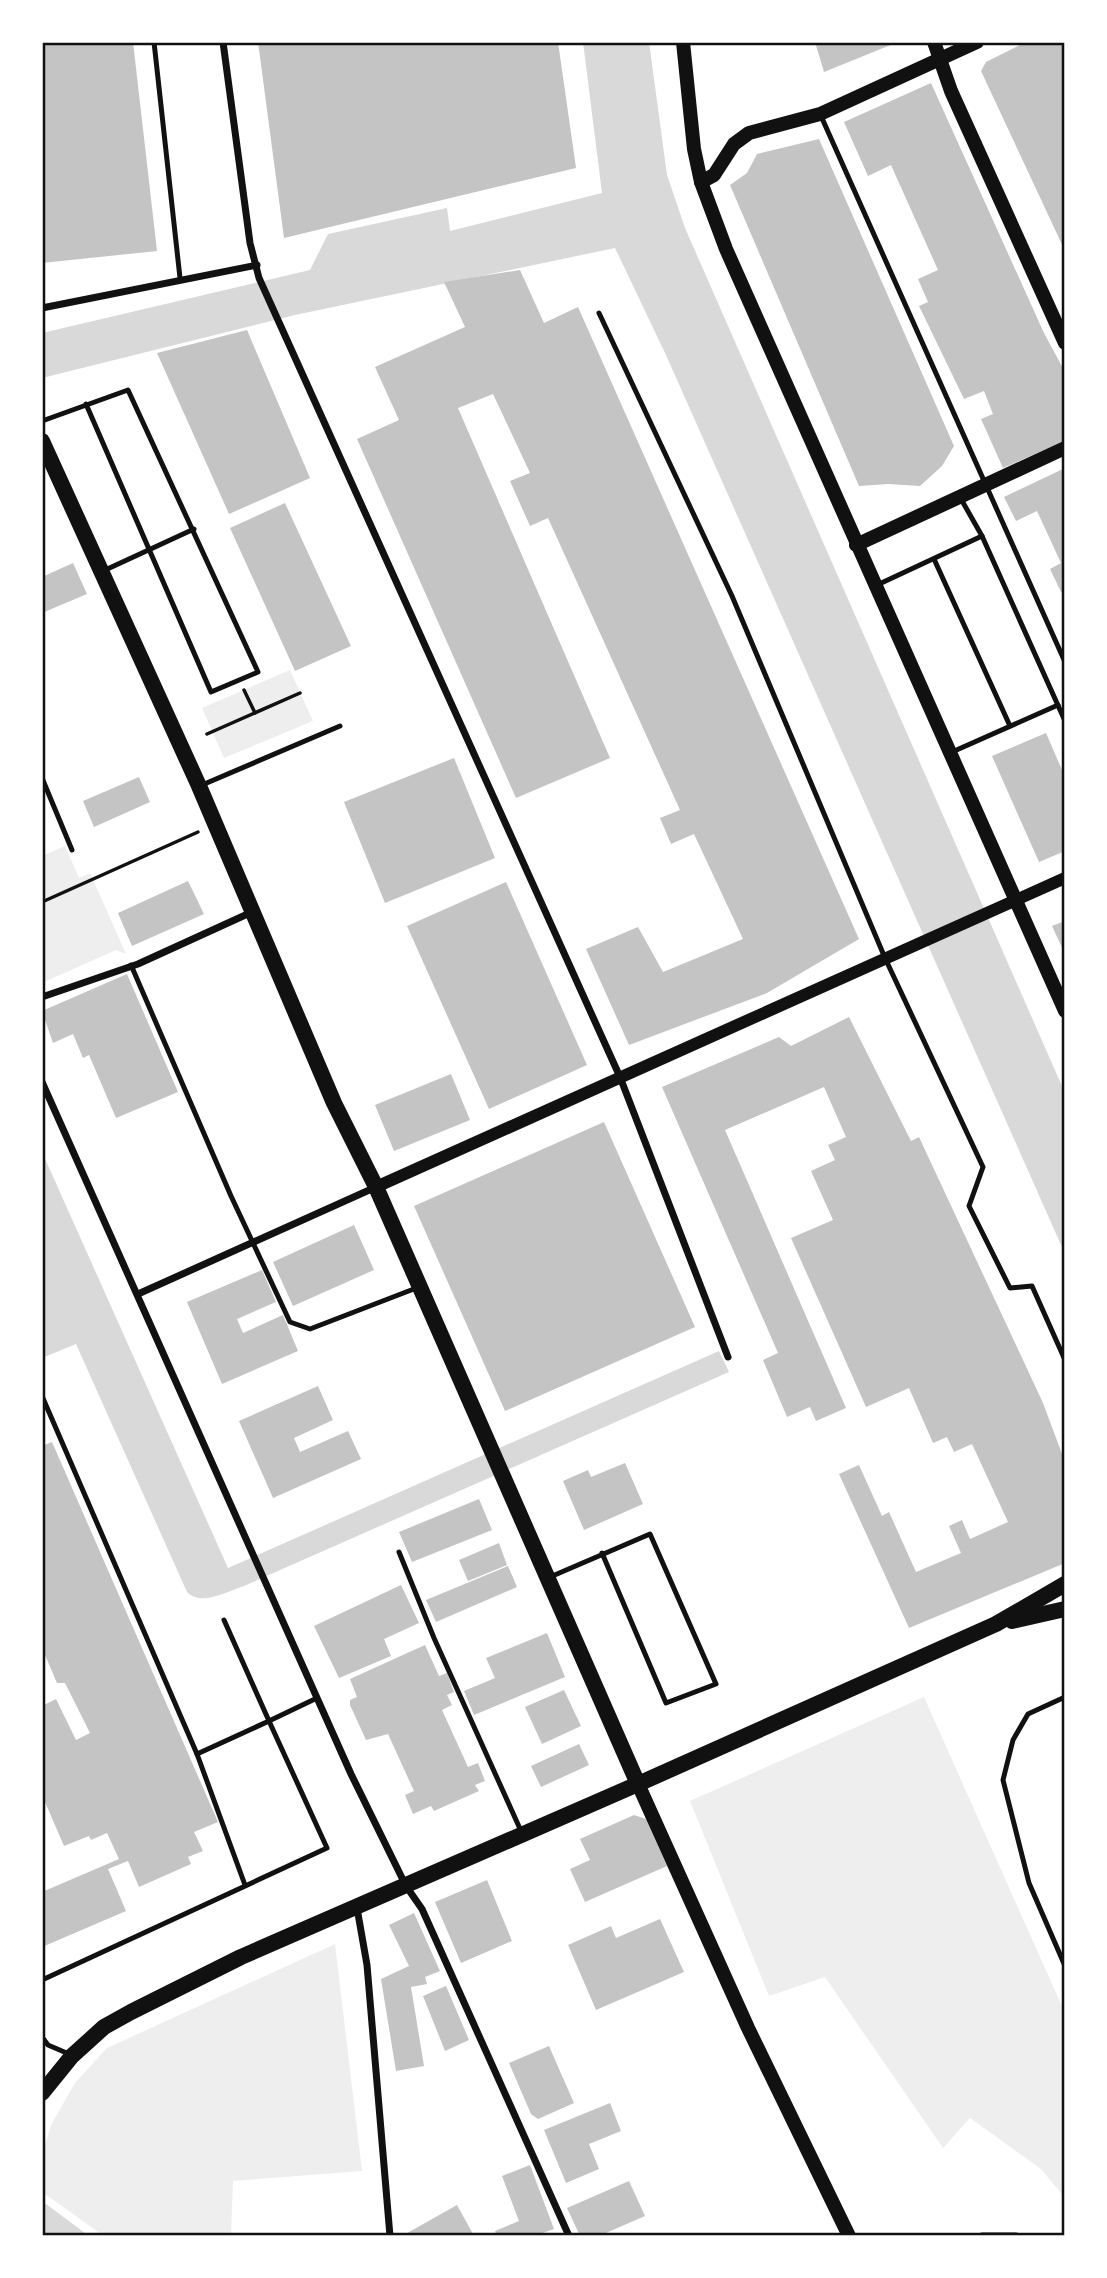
<svg xmlns="http://www.w3.org/2000/svg" width="1107" height="2278" font-family="'DejaVu Sans',sans-serif">
	<style>
		.green { fill: #eee }
		.water { fill: #d9d9d9 }
		.building { fill: #c4c4c4 }
		.lines { fill: none; stroke-linecap: round; stroke-linejoin: round }
		.path { stroke: #111; stroke-width: 3.5 }
		.service { stroke: #111; stroke-width: 5 }
		.minor { stroke: #111; stroke-width: 7 }
		.tertiary { stroke: #111; stroke-width: 12 }
		.secondary { stroke: #111; stroke-width: 14 }
		.primary { stroke: #111; stroke-width: 16 }
		.trunk { stroke: #111; stroke-width: 16 }
		.neatline { fill: none; stroke: #111; stroke-width: 2.5 }
	</style>
	<rect width="100%" height="100%" fill="#fff"/>
	<!-- green -->
	<g class="green">
		<polygon points="290,670 313,721 224,758 202,708"/>
		<polygon points="65,846 79,878 90,873 126,954 116,950 42,983 42,856"/>
		<polygon points="924,1697 1065,2013 1065,2198 1041,2169 970,2118 943,2148 825,1977 769,1996 690,1801"/>
		<polygon points="335,1944 362,2171 233,2181 231,2236 104,2236 42,2192 42,2154 52,2123 75,2083 107,2048"/>
	</g>
	<!-- water -->
	<g class="water">
		<polygon points="583,42 649,42 667,175 685,228 1065,1093 1065,1254 666,355 615,248 295,315 42,378 42,333 310,270 328,234 447,208 450,231 602,193"/>
		<path d="M42,1152L228,1568L719,1351L729,1372L244,1586C227,1591 202,1607 187,1592L76,1344L42,1358Z"/>
		<polygon points="42,2201 89,2236 42,2236"/>
	</g>
	<!-- building -->
	<g class="building">
		<polygon points="42,42 133,42 157,251 42,263"/>
		<polygon points="258,42 558,42 576,168 284,238"/>
		<polygon points="815,42 898,42 824,72"/>
		<polygon points="1026,42 1065,42 1065,251 981,71 986,62"/>
		<polygon points="931,83 1044,333 1065,372 1065,441 1003,468 981,419 993,414 984,391 964,399 919,306 928,302 918,279 938,270 891,165 868,176 844,122"/>
		<polygon points="819,139 954,446 942,466 920,486 888,484 859,486 730,185 747,173 757,154"/>
		<polygon points="520,270 544,323 578,307 859,939 767,993 629,1045 586,949 638,927 663,972 743,939 694,834 671,844 660,818 680,810 548,518 530,526 510,481 530,473 493,394 458,408 610,758 516,798 357,439 399,420 375,367 465,327 444,282"/>
		<polygon points="247,330 310,478 229,514 157,353"/>
		<polygon points="1065,468 1065,590 1061,592 1050,569 1061,563 1037,511 1016,521 1004,497"/>
		<polygon points="285,503 351,646 295,671 230,528"/>
		<polygon points="73,563 87,594 42,613 42,577"/>
		<polygon points="1046,733 1065,777 1065,851 1039,862 992,756"/>
		<polygon points="454,758 495,858 385,903 344,802"/>
		<polygon points="139,777 150,802 94,827 83,801"/>
		<polygon points="188,881 204,914 132,946 118,913"/>
		<polygon points="506,882 587,1065 489,1109 407,926"/>
		<polygon points="1065,921 1065,954 1052,926"/>
		<polygon points="127,974 178,1092 116,1118 89,1055 83,1058 73,1034 53,1043 42,1011"/>
		<polygon points="849,1017 911,1141 919,1137 1043,1403 1065,1462 1065,1563 909,1628 839,1474 859,1465 882,1516 889,1512 916,1572 961,1553 949,1526 962,1520 970,1539 1008,1522 972,1444 954,1452 947,1437 933,1443 909,1388 866,1407 791,1238 833,1220 811,1171 835,1160 828,1145 846,1137 824,1087 725,1130 846,1408 816,1421 810,1407 787,1417 763,1360 778,1353 662,1087 779,1037 791,1046"/>
		<polygon points="451,1074 470,1120 394,1151 375,1105"/>
		<polygon points="604,1122 695,1327 505,1411 414,1206"/>
		<polygon points="354,1225 374,1270 293,1306 273,1262"/>
		<polygon points="262,1270 276,1302 237,1319 243,1333 283,1315 298,1351 222,1384 187,1302"/>
		<polygon points="318,1386 333,1420 294,1438 300,1452 348,1431 361,1459 273,1498 239,1421"/>
		<polygon points="52,1442 218,1822 194,1832 203,1851 188,1857 191,1864 139,1887 128,1861 108,1869 126,1911 42,1947 42,1892 119,1859 107,1833 91,1840 89,1836 64,1846 42,1795 42,1706 56,1699 76,1740 90,1733 65,1683 57,1683 42,1648 42,1446"/>
		<polygon points="625,1463 643,1504 584,1530 563,1481 588,1470 591,1477"/>
		<polygon points="479,1499 492,1530 412,1562 399,1532"/>
		<polygon points="499,1543 507,1565 468,1581 459,1560"/>
		<polygon points="508,1566 517,1587 436,1622 426,1600"/>
		<polygon points="401,1585 419,1623 384,1639 391,1656 339,1678 314,1626"/>
		<polygon points="547,1633 565,1677 474,1715 464,1691 495,1678 486,1658"/>
		<polygon points="425,1645 439,1676 447,1673 454,1692 447,1695 452,1705 442,1710 468,1767 478,1763 485,1781 475,1785 479,1791 434,1811 431,1806 413,1814 405,1795 414,1791 388,1734 366,1740 350,1705 350,1700 357,1697 350,1679"/>
		<polygon points="564,1690 581,1726 542,1744 525,1707"/>
		<polygon points="579,1744 589,1765 541,1787 531,1766"/>
		<polygon points="634,1815 646,1819 667,1866 585,1902 570,1869 590,1860 580,1839"/>
		<polygon points="487,1880 512,1941 461,1963 435,1902"/>
		<polygon points="414,1913 440,1971 425,1977 427,1984 411,1987 424,2066 396,2071 381,1979 409,1966 389,1925"/>
		<polygon points="660,1919 684,1972 596,2010 568,1945 611,1926 616,1938"/>
		<polygon points="446,1986 469,2040 445,2051 423,1996"/>
		<polygon points="549,2046 574,2103 538,2119 531,2114 509,2063"/>
		<polygon points="610,2103 621,2131 589,2144 599,2169 566,2183 544,2130"/>
		<polygon points="530,2165 554,2229 534,2236 497,2236 495,2231 519,2221 502,2176"/>
		<polygon points="629,2181 645,2216 599,2236 580,2236 567,2208"/>
		<polygon points="457,2205 473,2234 402,2236"/>
	</g>
	<g class="lines">
		<!-- path -->
		<g class="path">
			<polyline points="244,690 255,713"/>
			<polyline points="207,734 300,693"/>
			<polyline points="42,902 198,832"/>
		</g>
		<!-- service -->
		<g class="service">
			<polyline points="154,42 180,278"/>
			<polyline points="821,116 1065,662"/>
			<polyline points="599,313 732,596 885,958 983,1167 969,1206 1010,1288 1032,1286 1065,1360"/>
			<polyline points="42,421 128,390 258,672 211,692 86,404"/>
			<polyline points="961,499 982,536 1065,721"/>
			<polyline points="934,559 1010,726"/>
			<polyline points="103,571 194,529"/>
			<polyline points="877,585 982,536"/>
			<polyline points="952,752 1058,705"/>
			<polyline points="42,778 72,850"/>
			<polyline points="202,785 340,726"/>
			<polyline points="131,965 231,1196 290,1322 310,1329 419,1287"/>
			<polyline points="42,1396 197,1754"/>
			<polyline points="399,1552 434,1638 521,1831"/>
			<polyline points="550,1577 650,1534 716,1684 666,1703 602,1553"/>
			<polyline points="224,1620 269,1721 197,1754 245,1885"/>
			<polyline points="1065,1697 1028,1714 1013,1740 1003,1780 1029,1883 1065,1966"/>
			<polyline points="42,1980 327,1848 269,1721 317,1698"/>
			<polyline points="42,2037 48,2045 69,2054"/>
		</g>
		<!-- minor -->
		<g class="minor">
			<polyline points="223,42 250,243 259,278 620,1077 728,1357"/>
			<polyline points="42,308 257,265"/>
			<polyline points="42,997 138,964 252,912"/>
			<polyline points="42,1082 351,1774 406,1886 422,1909 569,2236"/>
			<polyline points="138,1294 376,1187"/>
			<polyline points="357,1908 367,1965 390,2236"/>
			<polyline points="982,2236 1016,2236"/>
		</g>
		<!-- tertiary -->
		<polyline class="tertiary" points="376,1187 1065,878"/>
		<!-- secondary -->
		<g class="secondary">
			<polyline points="683,42 694,149 701,182 726,249 1065,1011"/>
			<polyline points="934,42 951,91 1065,343"/>
			<polyline points="701,182 714,175 734,144 749,133 820,114 977,42"/>
			<polyline points="856,545 1065,448"/>
			<polyline points="638,1784 748,2028 849,2236"/>
		</g>
		<!-- primary -->
		<polyline class="primary" points="42,2093 72,2056 104,2027 131,2012 241,1957 638,1784"/>
		<!-- trunk -->
		<g class="trunk">
			<polyline points="42,441 199,786 334,1103 376,1187 638,1784 996,1624 1065,1584"/>
			<polyline points="1012,1621 1065,1609"/>
		</g>
	</g>
	<!-- border -->
	<rect width="1107" height="2278" fill="none" stroke="#ffffff" stroke-width="88"/>
	<rect x="44" y="44" width="1019" height="2190" class="neatline"/>
</svg>
